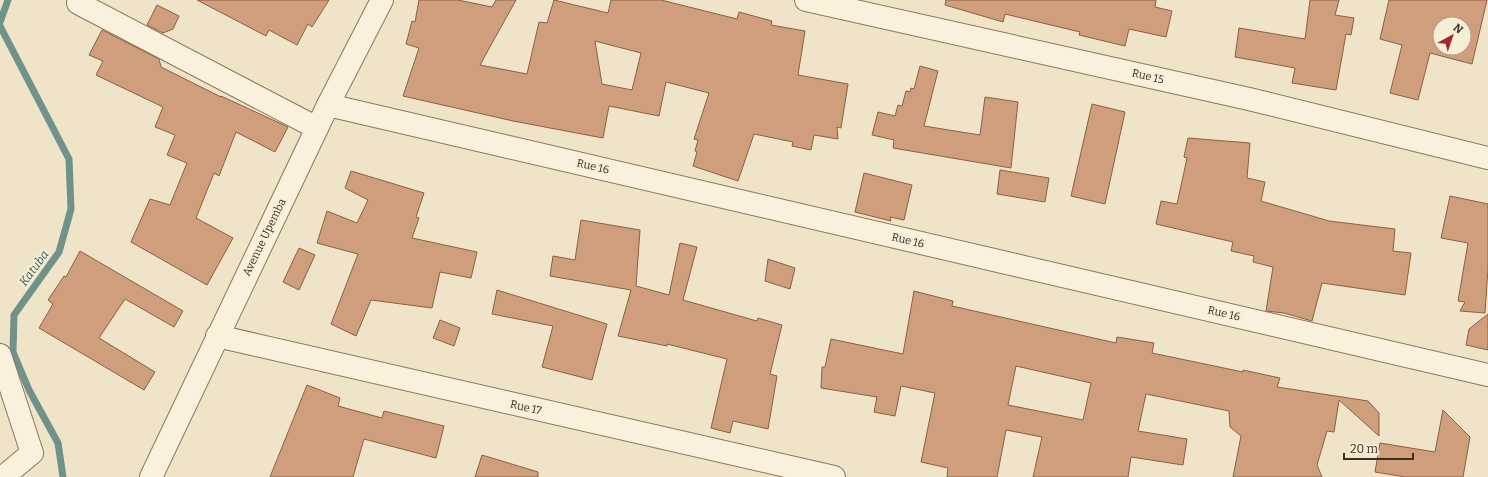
<svg xmlns="http://www.w3.org/2000/svg" width="1488" height="477" font-family="Bitter,serif">
	<style>
		.lines { fill: none; stroke-linecap: round; stroke-linejoin: round }
		.stream { stroke: #6f938a; stroke-width: 7 }
		.building { fill: #cf9f7d; stroke: #8d5f41; fill-rule: evenodd }
		.minor-casing { stroke: #8d765c; stroke-width: 24 }
		.minor { stroke: #faf1dc; stroke-width: 22 }
		.labels { text-anchor: middle; stroke-width: 4; stroke-linejoin: round; paint-order: stroke }
		.street-label { font-size: 11px; fill: #3d2e20; stroke: #f7eed8 }
		.water-label { font-size: 12px; font-style: italic; fill: #2f5d5a; stroke: #f7eed8 }
	</style>
	<rect width="100%" height="100%" fill="#f0e4c8"/>
	<g class="lines">
		<!-- stream -->
		<g class="stream">
			<polyline points="0,22 8,0"/>
			<polyline points="0,26 69,159 71,209 59,252 14,315 13,352 29,390 58,443 63,477"/>
		</g>
	</g>
	<!-- building -->
	<g class="building">
		<polygon points="197,0 329,0 312,27 308,24 297,45 269,30 266,36"/>
		<path d="M419,0H458L492,7L496,0H516L480,65L527,74L539,22L547,23L554,0L608,13L611,0H661L737,19L739,12L772,21L771,25L805,31L798,75L848,84L841,128L837,127L838,139L814,135L811,150L792,146L793,142L754,134L738,181L693,166L697,152L695,151L698,140L694,139L709,93L666,82L659,116L609,106L603,138L513,121L403,96L419,48L406,44L412,21L415,22ZM595,41L641,53L632,90L602,84Z"/>
		<polygon points="946,0 1156,0 1155,7 1172,11 1166,37 1129,29 1125,46 1079,35 1080,32 1005,14 1003,22 945,5"/>
		<polygon points="1310,0 1339,0 1335,15 1354,18 1351,35 1346,34 1336,90 1292,83 1295,68 1235,57 1239,28 1305,39"/>
		<path d="M1389,0H1487L1472,64L1430,53L1418,100L1390,93L1402,45L1380,39ZM1440,24H1464V48H1440Z"/>
		<polygon points="157,5 179,16 173,29 163,33 147,25"/>
		<polygon points="102,30 159,59 161,67 221,97 221,96 288,127 275,152 236,132 219,176 214,173 196,218 233,238 207,285 131,242 150,199 170,205 187,163 167,155 175,135 155,127 163,107 96,75 103,61 89,55"/>
		<polygon points="920,66 938,71 924,126 980,135 985,97 1018,102 1011,168 893,148 894,140 872,135 878,112 895,116 898,105 902,106 906,91 910,92 911,88 914,89"/>
		<polygon points="1092,104 1125,112 1105,204 1071,196"/>
		<polygon points="1188,138 1250,143 1247,178 1265,182 1261,201 1329,221 1395,229 1393,251 1411,253 1405,295 1322,283 1312,321 1284,313 1266,311 1273,267 1253,262 1254,256 1231,251 1233,242 1156,224 1161,201 1177,204 1187,158 1184,157"/>
		<polygon points="1000,170 1049,178 1045,202 997,194"/>
		<polygon points="351,171 424,193 416,217 419,218 412,238 477,252 471,278 440,272 432,308 371,300 356,336 331,324 358,254 317,243 327,211 357,223 368,200 345,188"/>
		<polygon points="864,173 912,185 904,220 890,217 891,221 855,212"/>
		<polygon points="1450,196 1488,204 1488,268 1485,313 1460,311 1465,302 1458,301 1468,243 1441,238"/>
		<polygon points="581,220 640,230 636,286 669,295 680,243 697,247 683,300 757,321 758,318 782,325 770,374 777,376 768,429 733,421 730,433 711,428 727,359 667,344 667,346 618,336 631,290 550,276 553,256 575,260"/>
		<polygon points="299,248 315,255 299,290 283,282"/>
		<polygon points="80,251 183,311 174,327 125,299 99,338 155,372 144,390 39,328 53,304 48,300 64,276 66,277"/>
		<polygon points="768,259 795,268 790,289 765,281"/>
		<polygon points="497,290 607,324 592,380 542,367 553,326 492,314"/>
		<path d="M914,291L953,301L952,306L1116,343L1117,337L1154,343L1152,353L1243,372V370L1280,378L1277,387L1368,401L1379,413V436L1339,400L1334,432L1327,431L1317,465L1322,477H1233L1241,436L1230,427L1229,411L1146,394L1138,431L1187,439L1183,465L1131,457L1128,477H1033L1042,437L1006,430L997,477H947L948,468L921,462L935,393L901,386L895,416L874,412L877,397L821,388L822,367H825L831,339L903,354ZM1016,366L1091,383L1083,420L1008,405Z"/>
		<polygon points="1488,314 1488,350 1466,345 1469,329"/>
		<polygon points="440,320 460,328 454,346 433,338"/>
		<polygon points="307,385 340,398 338,406 382,418 384,411 444,426 436,458 364,439 353,477 270,477"/>
		<polygon points="1443,410 1470,437 1463,477 1405,477 1375,472 1380,443 1435,452"/>
		<polygon points="482,455 538,472 538,477 475,477"/>
	</g>
	<g class="lines">
		<!-- minor casing -->
		<g class="minor-casing">
			<g id="minor">
				<polyline points="806,0 1249,99 1488,158"/>
				<polyline points="78,3 317,128"/>
				<polyline points="328,105 1488,375"/>
				<polyline points="217,336 834,477"/>
				<polyline points="0,355 32,453 3,477"/>
				<polyline points="151,477 328,105 382,0"/>
			</g>
		</g>
		<!-- minor -->
		<use href="#minor" class="minor"/>
	</g>
	<g class="labels">
		<!-- street labels -->
		<g class="street-label">
			<text transform="translate(1148 76) rotate(13)" y="4">Rue 15</text>
			<text transform="translate(593 166) rotate(13)" y="4">Rue 16</text>
			<text transform="translate(264 237) rotate(-64)" y="4">Avenue Upemba</text>
			<text transform="translate(908 240) rotate(13)" y="4">Rue 16</text>
			<text transform="translate(1224 313) rotate(13)" y="4">Rue 16</text>
			<text transform="translate(526 407) rotate(13)" y="4">Rue 17</text>
		</g>
		<!-- water labels -->
		<g class="water-label">
			<text transform="translate(34 268) rotate(-54)" y="4">Katuba</text>
		</g>
	</g>
	<!-- north arrow -->
	<g transform="translate(1452 36) rotate(40)"><circle r="19" fill="#f7eed8" stroke="#ada18e"/>
	<path d="M0-3L7 15L0 10L-7 15Z" fill="#9e2a2b"/>
	<text y="-6" font-size="11" font-weight="bold" text-anchor="middle" fill="#3d2e20">N</text>
	</g>
	<!-- scale -->
	<path d="M1344 453v6h69v-6" fill="none" stroke="#3d2e20" stroke-width="2"/>
	<text x="1350" y="453" font-size="12" fill="#3d2e20" stroke="#f7eed8" stroke-width="3" paint-order="stroke">20 m</text>
</svg>
